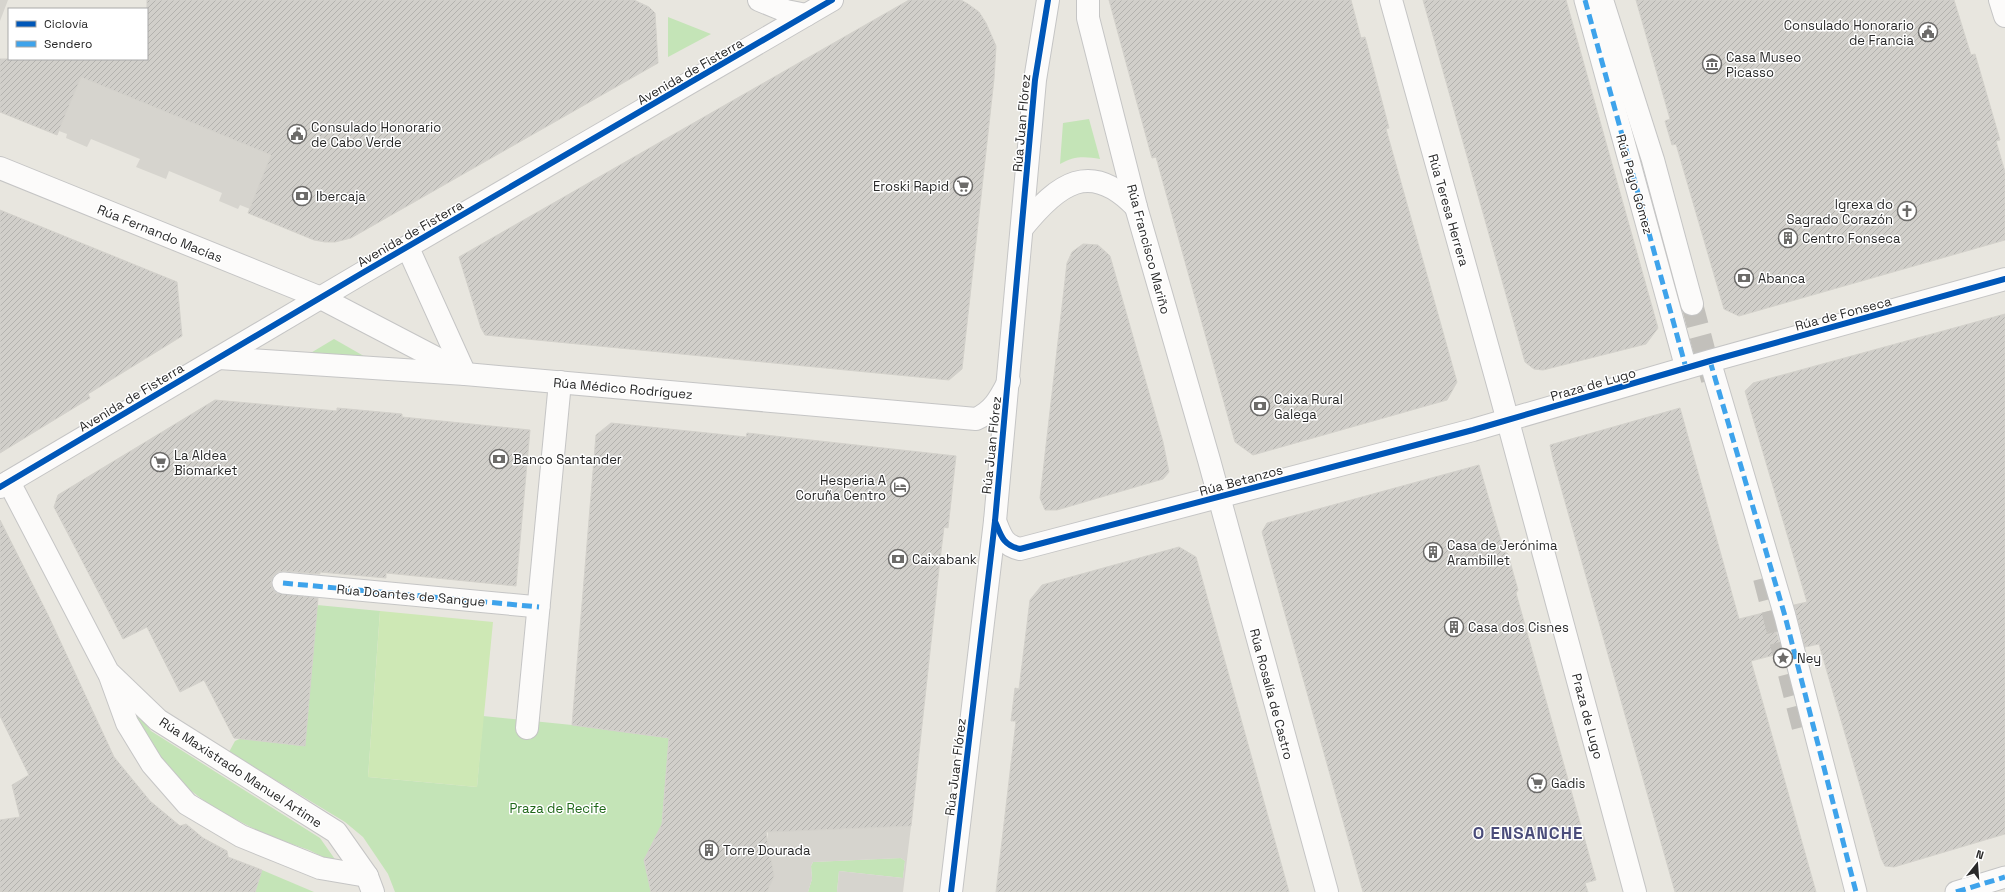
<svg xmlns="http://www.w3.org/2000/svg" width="2005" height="892" font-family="'Space Grotesk',sans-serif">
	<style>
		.green { fill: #c4e4b7 }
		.pitch { fill: #cee8b5 }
		.plaza { fill: #d6d4ce }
		.building { fill: url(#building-hatch); stroke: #d3d1cb }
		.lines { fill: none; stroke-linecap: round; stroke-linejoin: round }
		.minor-tunnel { stroke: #c2c0bb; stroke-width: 22; stroke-dasharray: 22 11; stroke-linecap: butt }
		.pedestrian-casing { stroke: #c5c5c5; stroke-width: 23 }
		.minor-casing { stroke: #c5c5c5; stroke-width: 24 }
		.tertiary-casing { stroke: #c5c5c5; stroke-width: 24 }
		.secondary-casing { stroke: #c5c5c5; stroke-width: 24 }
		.pedestrian { stroke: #fcfbfa; stroke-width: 21 }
		.minor { stroke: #fcfbfa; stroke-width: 22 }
		.tertiary { stroke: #fcfbfa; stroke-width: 22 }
		.secondary { stroke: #fcfbfa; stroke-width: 22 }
		.quiet { stroke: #3ea3eb; stroke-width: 5; stroke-dasharray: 10 5; stroke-linecap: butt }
		.cycleway-casing { stroke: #fff; stroke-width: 8 }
		.cycleway { stroke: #0057b8; stroke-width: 6 }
		.labels { text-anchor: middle; stroke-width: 3; stroke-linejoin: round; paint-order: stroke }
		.poi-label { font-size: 13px; fill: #292929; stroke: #fff; text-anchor: start }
		.street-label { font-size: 13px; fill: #292929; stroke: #fff }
		.park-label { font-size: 13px; fill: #1f6719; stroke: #fff }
		.district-label { font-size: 17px; font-weight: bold; letter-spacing: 1px; fill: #4a4c7a; stroke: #fff }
	</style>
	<defs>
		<pattern id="building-hatch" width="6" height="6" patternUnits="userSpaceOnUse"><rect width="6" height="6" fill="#d1cfca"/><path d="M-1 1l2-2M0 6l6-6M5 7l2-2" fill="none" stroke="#b3b2ae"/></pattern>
	</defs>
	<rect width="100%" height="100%" fill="#e8e6df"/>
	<!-- green -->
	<g class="green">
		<polygon points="668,17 711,34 668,57"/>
		<path d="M1089,119L1100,159C1085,156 1073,156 1060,164L1063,123Z"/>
		<polygon points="334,339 376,363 309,354"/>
		<polygon points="317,605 380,611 368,777 477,787 483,716 572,725 669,738 662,824 644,860 651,892 395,892 388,874 363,837 345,822 229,752 235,741 250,734"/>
		<polygon points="124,695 151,731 320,838 339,865 309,850 266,835 212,807 167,772"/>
		<polygon points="901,858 905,861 903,878 839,871 837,892 808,892 812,879 811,866 813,862"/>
		<polygon points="262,870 314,892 255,892"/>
	</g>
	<!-- pitch -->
	<polygon class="pitch" points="380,611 493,622 477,787 368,777"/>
	<!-- plaza -->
	<g class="plaza">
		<polygon points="0,0 8,0 0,21"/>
		<polygon points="81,77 271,155 250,209 240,205 238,209 219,201 222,193 169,171 166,179 136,167 140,159 91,139 87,147 66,138 67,134 59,131"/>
		<polygon points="911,826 903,892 837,892 839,871 903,878 905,861 901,858 813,862 811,866 812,879 808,892 767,892 768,831"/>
	</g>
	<!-- building -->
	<g class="building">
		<polygon points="147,0 634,0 649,7 655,13 658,63 351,238 335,242 325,242 314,240 248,213 271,155 81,77 57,135 0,112 0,59 147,59"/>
		<polygon points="909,0 961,0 968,4 979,12 986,23 996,46 994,79 962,369 949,380 485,335 481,328 459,257"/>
		<polygon points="1109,0 1351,0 1361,38 1365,37 1389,128 1386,129 1457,382 1447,400 1253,455 1235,442 1156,157 1152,158"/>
		<polygon points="1423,0 1566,0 1658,328 1646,344 1543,370 1534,369 1525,362"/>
		<polygon points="1636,0 1954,0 1971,55 1975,54 2000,140 1996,141 2005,172 2005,240 1739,316 1724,309 1676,144 1672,145 1665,121 1670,119"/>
		<polygon points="0,210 177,282 182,336 88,394 90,398 0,453"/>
		<polygon points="1083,244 1098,245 1110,256 1163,442 1169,472 1163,479 1156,481 1057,510 1045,510 1040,498 1067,263 1072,252"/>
		<polygon points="2005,314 2005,834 1894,867 1885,866 1881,858 1819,644 1805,647 1794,605 1807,602 1745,391 1753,383"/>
		<polygon points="215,400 337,411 337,408 402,414 402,417 530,430 516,586 386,573 386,578 320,572 320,574 284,571 278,572 273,576 271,582 272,588 276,593 318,598 305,746 234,738 204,680 180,692 147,627 123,639 54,507 58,495"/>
		<polygon points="1680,408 1739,619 1771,611 1773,619 1782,653 1751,661 1816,892 1675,892 1553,459 1550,445"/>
		<polygon points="611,423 746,437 747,433 956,456 948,528 944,527 940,560 911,826 766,832 774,876 767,892 651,892 644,860 662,824 669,738 572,725 596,435"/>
		<polygon points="1479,465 1504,551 1508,554 1514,576 1518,590 1516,593 1596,880 1585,883 1588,892 1363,892 1262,532 1267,523"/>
		<polygon points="0,520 48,615 114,757 150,801 180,826 186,824 203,838 227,851 228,857 262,870 255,892 0,892 0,820 20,817 12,785 29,775 0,716"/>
		<polygon points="1179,547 1196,557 1289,892 996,892 1016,721 1011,721 1015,688 1019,689 1030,600 1042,585"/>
	</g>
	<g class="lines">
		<!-- minor-tunnel -->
		<g class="minor-tunnel">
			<polyline points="1692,304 1712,380"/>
			<polyline points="1764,578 1805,736"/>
		</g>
		<!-- pedestrian casing -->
		<g class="pedestrian-casing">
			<g id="pedestrian">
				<polyline points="1585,0 1686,368"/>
				<polyline points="1710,361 1785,616 1856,892"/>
				<polyline points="283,583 539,607"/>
				<polyline points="1956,892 2005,877"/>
			</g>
		</g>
		<!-- minor casing -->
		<g class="minor-casing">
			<g id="minor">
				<polyline points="759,0 786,11 806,15"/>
				<polyline points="1088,0 1088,18 1136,207 1209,460 1327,892"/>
				<polyline points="1391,0 1499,388 1635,892"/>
				<polyline points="1602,0 1653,160 1692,304"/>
				<polyline points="0,168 321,298"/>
				<path d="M1023,227C1058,184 1090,159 1136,207"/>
				<polyline points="9,482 108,672 158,720 336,832 367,876 373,892"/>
				<path d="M995,521C1001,536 1003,545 1020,549L1473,430L1710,361L2005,279"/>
				<polyline points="110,676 127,723 152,764 187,804 241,836 320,868 367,876"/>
				<polyline points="527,728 560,382"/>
			</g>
		</g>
		<!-- tertiary casing -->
		<g class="tertiary-casing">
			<g id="tertiary">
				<polyline points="408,248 465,374"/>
				<polyline points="321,298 459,370"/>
				<path d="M219,358L465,374L976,419C994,411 1000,398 1009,381"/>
				<polyline points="0,487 364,272 832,0"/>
			</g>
		</g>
		<!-- secondary casing -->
		<g class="secondary-casing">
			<g id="secondary">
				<polyline points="2000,0 2005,16"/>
				<polyline points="951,892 995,521 1035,80 1048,0"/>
			</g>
		</g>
		<!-- pedestrian -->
		<use href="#pedestrian" class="pedestrian"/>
		<!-- minor -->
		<use href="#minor" class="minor"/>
		<!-- tertiary -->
		<use href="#tertiary" class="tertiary"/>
		<!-- secondary -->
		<use href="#secondary" class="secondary"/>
		<!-- quiet -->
		<g class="quiet">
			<polyline points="1585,0 1686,368"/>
			<polyline points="1710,361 1785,616 1856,892"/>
			<polyline points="283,583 539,607"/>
			<polyline points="1956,892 2005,877"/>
		</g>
		<!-- cycleway casing -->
		<g class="cycleway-casing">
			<g id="cycleway">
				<polyline points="0,487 364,272 832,0"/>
				<path d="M995,521C1001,536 1003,545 1020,549L1473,430L1710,361L2005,279"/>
				<polyline points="951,892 995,521 1035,80 1048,0"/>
			</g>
		</g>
		<!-- cycleway -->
		<use href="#cycleway" class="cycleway"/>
	</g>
	<!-- icons -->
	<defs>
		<g id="civic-ring" transform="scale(1)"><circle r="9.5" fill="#fff" stroke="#6c6b69" stroke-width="1.5"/><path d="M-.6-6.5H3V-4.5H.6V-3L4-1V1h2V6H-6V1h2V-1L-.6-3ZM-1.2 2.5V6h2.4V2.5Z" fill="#6c6b69"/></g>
		<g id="museum-ring" transform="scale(1)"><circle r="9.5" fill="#fff" stroke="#6c6b69" stroke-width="1.5"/><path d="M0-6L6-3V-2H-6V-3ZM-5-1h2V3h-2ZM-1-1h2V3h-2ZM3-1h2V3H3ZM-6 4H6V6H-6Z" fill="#6c6b69"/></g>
		<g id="supermarket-ring" transform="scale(1)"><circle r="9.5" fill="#fff" stroke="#6c6b69" stroke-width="1.5"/><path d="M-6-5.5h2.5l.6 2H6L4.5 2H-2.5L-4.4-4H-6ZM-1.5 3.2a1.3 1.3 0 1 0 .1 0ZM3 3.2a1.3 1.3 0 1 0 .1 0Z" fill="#6c6b69"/></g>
		<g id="bank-ring" transform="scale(1)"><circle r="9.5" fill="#fff" stroke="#6c6b69" stroke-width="1.5"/><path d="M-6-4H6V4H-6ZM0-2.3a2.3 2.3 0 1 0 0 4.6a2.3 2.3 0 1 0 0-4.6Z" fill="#6c6b69"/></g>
		<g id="church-ring" transform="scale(1)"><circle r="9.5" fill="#fff" stroke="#6c6b69" stroke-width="1.5"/><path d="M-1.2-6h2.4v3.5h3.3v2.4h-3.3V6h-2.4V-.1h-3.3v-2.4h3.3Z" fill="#6c6b69"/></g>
		<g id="building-ring" transform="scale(1)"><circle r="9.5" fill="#fff" stroke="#6c6b69" stroke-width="1.5"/><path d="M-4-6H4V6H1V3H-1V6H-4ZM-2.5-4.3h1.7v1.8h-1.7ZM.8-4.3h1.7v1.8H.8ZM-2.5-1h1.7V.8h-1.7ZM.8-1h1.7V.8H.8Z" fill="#6c6b69"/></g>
		<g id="hotel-ring" transform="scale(1)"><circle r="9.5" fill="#fff" stroke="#6c6b69" stroke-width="1.5"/><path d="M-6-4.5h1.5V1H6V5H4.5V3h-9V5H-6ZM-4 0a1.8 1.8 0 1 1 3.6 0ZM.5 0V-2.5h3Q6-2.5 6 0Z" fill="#6c6b69"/></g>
		<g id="sight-ring" transform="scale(1)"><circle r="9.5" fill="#fff" stroke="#6c6b69" stroke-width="1.5"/><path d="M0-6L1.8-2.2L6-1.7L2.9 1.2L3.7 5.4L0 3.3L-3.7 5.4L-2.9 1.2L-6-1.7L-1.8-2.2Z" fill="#6c6b69"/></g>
	</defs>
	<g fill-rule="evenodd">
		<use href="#civic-ring" x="1928" y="32"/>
		<use href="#museum-ring" x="1712" y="64"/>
		<use href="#civic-ring" x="297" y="134"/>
		<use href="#supermarket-ring" x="963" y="186"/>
		<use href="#bank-ring" x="302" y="196"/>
		<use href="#church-ring" x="1907" y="211"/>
		<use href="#building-ring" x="1788" y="238"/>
		<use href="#bank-ring" x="1744" y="278"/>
		<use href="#bank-ring" x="1260" y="406"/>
		<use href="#bank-ring" x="499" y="459"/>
		<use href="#supermarket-ring" x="160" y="462"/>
		<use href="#hotel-ring" x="900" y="487"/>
		<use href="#building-ring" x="1433" y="552"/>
		<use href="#bank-ring" x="898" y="559"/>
		<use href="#building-ring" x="1454" y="627"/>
		<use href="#sight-ring" x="1783" y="658"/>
		<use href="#supermarket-ring" x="1537" y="783"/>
		<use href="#building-ring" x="709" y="850"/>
	</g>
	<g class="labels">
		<!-- poi labels -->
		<g class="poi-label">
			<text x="1914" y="30" text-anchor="end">Consulado Honorario<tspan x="1914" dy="15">de Francia</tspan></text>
			<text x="1726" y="62">Casa Museo<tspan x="1726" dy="15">Picasso</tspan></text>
			<text x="311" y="132">Consulado Honorario<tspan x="311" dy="15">de Cabo Verde</tspan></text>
			<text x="949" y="191" text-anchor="end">Eroski Rapid</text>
			<text x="316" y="201">Ibercaja</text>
			<text x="1893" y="209" text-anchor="end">Igrexa do<tspan x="1893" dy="15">Sagrado Corazón</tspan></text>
			<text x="1802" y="243">Centro Fonseca</text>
			<text x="1758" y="283">Abanca</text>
			<text x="1274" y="404">Caixa Rural<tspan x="1274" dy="15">Galega</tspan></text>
			<text x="174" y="460">La Aldea<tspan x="174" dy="15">Biomarket</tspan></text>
			<text x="513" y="464">Banco Santander</text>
			<text x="886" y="485" text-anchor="end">Hesperia A<tspan x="886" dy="15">Coruña Centro</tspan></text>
			<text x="1447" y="550">Casa de Jerónima<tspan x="1447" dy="15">Arambillet</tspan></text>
			<text x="912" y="564">Caixabank</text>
			<text x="1468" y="632">Casa dos Cisnes</text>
			<text x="1797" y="663">Ney</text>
			<text x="1551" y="788">Gadis</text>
			<text x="723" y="855">Torre Dourada</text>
		</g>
		<!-- street labels -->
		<g class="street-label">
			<text transform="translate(690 71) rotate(-30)" y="5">Avenida de Fisterra</text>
			<text transform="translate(1021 123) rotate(-85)" y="5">Rúa Juan Flórez</text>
			<text transform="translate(1635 184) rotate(74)" y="5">Rúa Payo Gómez</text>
			<text transform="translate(1449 210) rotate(74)" y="5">Rúa Teresa Herrera</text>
			<text transform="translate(160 233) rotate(22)" y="5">Rúa Fernando Macías</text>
			<text transform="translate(410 233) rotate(-30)" y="5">Avenida de Fisterra</text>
			<text transform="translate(1149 249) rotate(75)" y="5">Rúa Francisco Mariño</text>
			<text transform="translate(1843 313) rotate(-15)" y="5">Rúa de Fonseca</text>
			<text transform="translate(1593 384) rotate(-16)" y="5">Praza de Lugo</text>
			<text transform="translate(623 388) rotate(5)" y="5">Rúa Médico Rodríguez</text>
			<text transform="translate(131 397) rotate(-31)" y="5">Avenida de Fisterra</text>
			<text transform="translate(991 445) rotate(-84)" y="5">Rúa Juan Flórez</text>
			<text transform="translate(1241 480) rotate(-15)" y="5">Rúa Betanzos</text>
			<text transform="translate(411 595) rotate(5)" y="5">Rúa Doantes de Sangue</text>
			<text transform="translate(1272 694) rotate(75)" y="5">Rúa Rosalía de Castro</text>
			<text transform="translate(1588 716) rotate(75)" y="5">Praza de Lugo</text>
			<text transform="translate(955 767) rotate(-83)" y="5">Rúa Juan Flórez</text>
			<text transform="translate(241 772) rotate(33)" y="5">Rúa Maxistrado Manuel Artime</text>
		</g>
		<!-- park labels -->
		<g class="park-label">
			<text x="558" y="813">Praza de Recife</text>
		</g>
		<!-- district labels -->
		<g class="district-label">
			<text x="1528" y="839">O ENSANCHE</text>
		</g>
	</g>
	<!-- legend -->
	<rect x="8" y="8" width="140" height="52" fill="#ffffff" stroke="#a9a9a9"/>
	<rect x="16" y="21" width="20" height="6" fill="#0057b8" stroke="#a9a9a9"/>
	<text x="44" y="28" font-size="12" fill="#292929">Ciclovía</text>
	<rect x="16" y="41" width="20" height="6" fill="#3ea3eb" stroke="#a9a9a9"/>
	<text x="44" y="48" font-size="12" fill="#292929">Sendero</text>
	<!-- north arrow -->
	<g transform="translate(1977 864) rotate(17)" stroke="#ffffff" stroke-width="3" paint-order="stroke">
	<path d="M0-3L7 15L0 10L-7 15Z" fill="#292929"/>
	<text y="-6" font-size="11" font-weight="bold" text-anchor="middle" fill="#292929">N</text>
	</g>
</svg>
